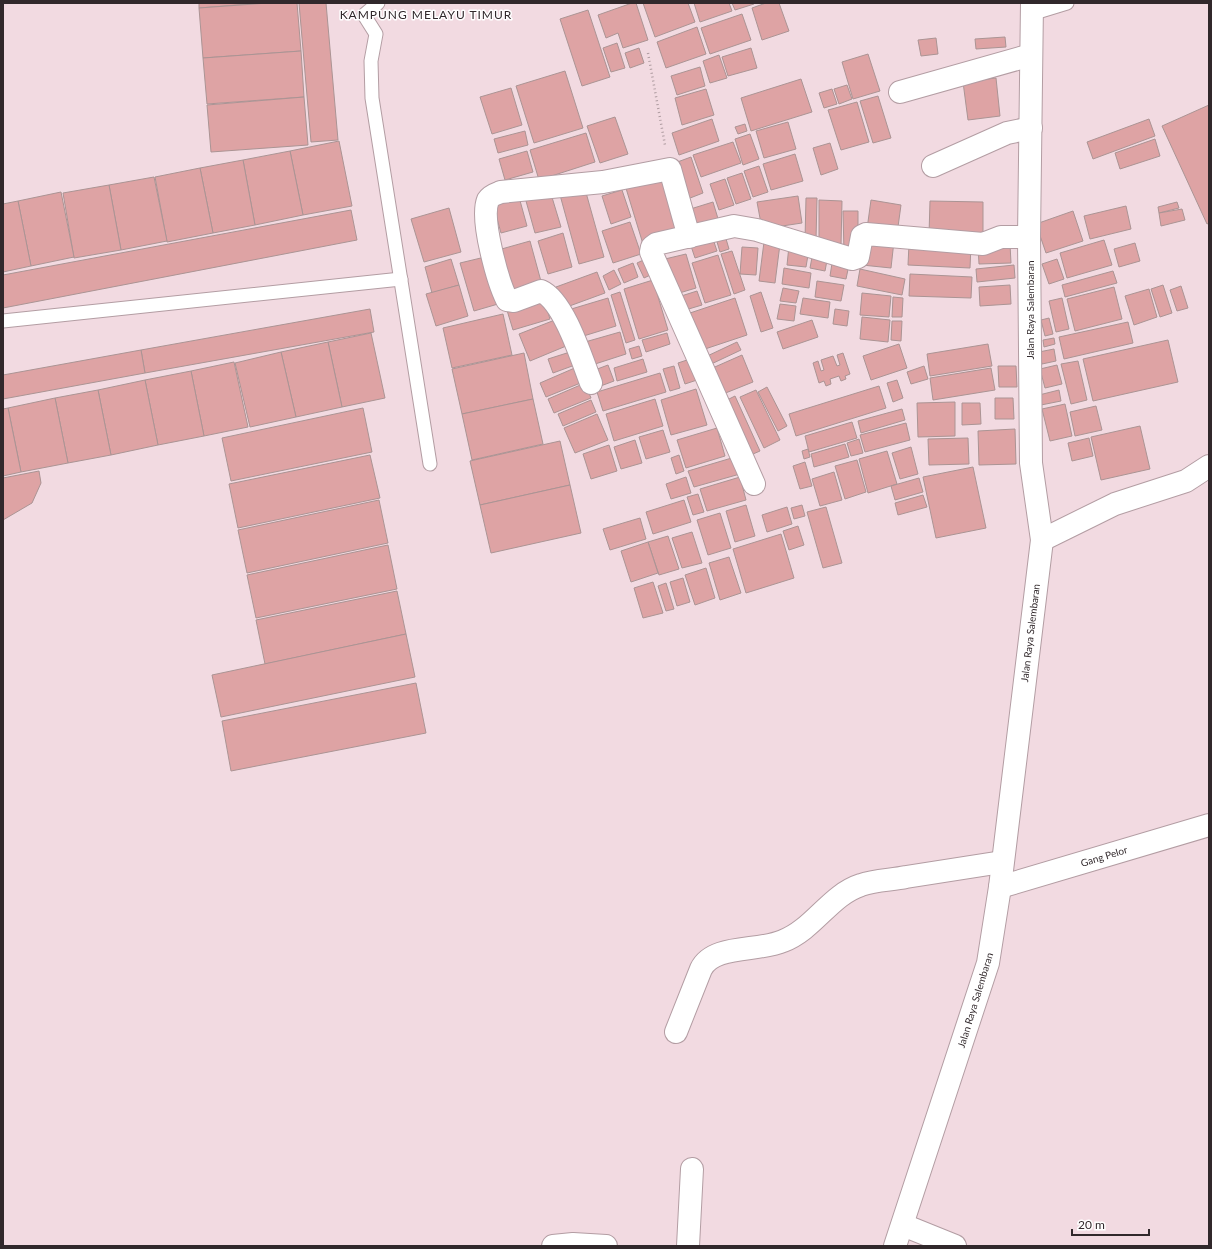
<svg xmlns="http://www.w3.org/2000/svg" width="1212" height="1249" font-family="Lato,sans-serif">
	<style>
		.building { fill: #dea3a4; stroke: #ab9494 }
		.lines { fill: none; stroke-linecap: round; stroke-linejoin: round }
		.service-casing { stroke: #b39da3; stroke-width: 15 }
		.minor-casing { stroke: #b39da3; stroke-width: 24 }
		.secondary-casing { stroke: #b39da3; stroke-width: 24 }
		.path { stroke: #af9ca1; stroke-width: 2.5; stroke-dasharray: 1 3; stroke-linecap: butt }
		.service { stroke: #fff; stroke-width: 13 }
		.minor { stroke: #fff; stroke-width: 22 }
		.secondary { stroke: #fff; stroke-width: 22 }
		.labels { text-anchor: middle; stroke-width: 3; stroke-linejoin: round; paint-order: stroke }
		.street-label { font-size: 10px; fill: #31282b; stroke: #fff }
		.quarter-label { font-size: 12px; letter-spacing: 1px; fill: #31282b; stroke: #fff }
	</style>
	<rect width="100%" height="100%" fill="#f2dae1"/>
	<!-- building -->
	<g class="building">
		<polygon points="199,3 263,3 199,8"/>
		<polygon points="268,3 297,3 301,51 203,58 199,8"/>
		<polygon points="299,3 326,3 338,140 311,142"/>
		<polygon points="632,3 636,3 648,40 623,48 618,33 606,38 598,15"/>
		<polygon points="643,3 688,3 695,22 655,37"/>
		<polygon points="694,3 729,3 732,11 700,22"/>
		<polygon points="732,3 754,3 754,4 735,10"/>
		<polygon points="766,3 779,3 789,31 762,40 752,8"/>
		<polygon points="588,10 610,77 582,86 560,19"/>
		<polygon points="742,14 751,40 710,54 701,28"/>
		<polygon points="697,27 706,54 666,68 657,42"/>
		<polygon points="1005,37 1006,47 976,49 975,39"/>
		<polygon points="936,38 938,54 921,56 918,40"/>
		<polygon points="617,43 625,68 611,72 603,48"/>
		<polygon points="639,48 644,63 630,68 625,53"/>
		<polygon points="751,48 757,68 728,76 722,57"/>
		<polygon points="301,51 304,97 207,104 203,58"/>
		<polygon points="868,54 880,91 853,99 842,62"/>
		<polygon points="719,55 727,78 710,83 703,61"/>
		<polygon points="700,67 705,86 677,95 671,76"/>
		<polygon points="565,71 583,128 534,143 516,86"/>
		<polygon points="996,78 1000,116 968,120 963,82"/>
		<polygon points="801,79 812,112 751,131 741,98"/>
		<polygon points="847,85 852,99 839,104 834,89"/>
		<polygon points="511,88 522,125 492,134 480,97"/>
		<polygon points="706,89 714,115 682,125 675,98"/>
		<polygon points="832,89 837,104 824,108 819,93"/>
		<polygon points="878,96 891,138 873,143 860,101"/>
		<polygon points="304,97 308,145 211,152 207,105"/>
		<polygon points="857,102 869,142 841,150 828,110"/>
		<polygon points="1209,105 1209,223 1207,224 1162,126"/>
		<polygon points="615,117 628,154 600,163 587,126"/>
		<polygon points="712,119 719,141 679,155 672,133"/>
		<polygon points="1149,119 1155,136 1093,159 1087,142"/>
		<polygon points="788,122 796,149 764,158 756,131"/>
		<polygon points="745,124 747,131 738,134 735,127"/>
		<polygon points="525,131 528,145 498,153 494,139"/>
		<polygon points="586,133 595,162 539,180 530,150"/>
		<polygon points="750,134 759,159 743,165 735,139"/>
		<polygon points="1155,139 1160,156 1120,169 1115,153"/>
		<polygon points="339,141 352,206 303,215 290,151"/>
		<polygon points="733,142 741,163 701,177 693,155"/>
		<polygon points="830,143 838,169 821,175 813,148"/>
		<polygon points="290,151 303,215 255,225 243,160"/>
		<polygon points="527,151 533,172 505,180 499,159"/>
		<polygon points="795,154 803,181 771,190 763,164"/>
		<polygon points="691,157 703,193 685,200 672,164"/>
		<polygon points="243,160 255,225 213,233 200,168"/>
		<polygon points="759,166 768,192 753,197 744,171"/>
		<polygon points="200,168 213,233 167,242 155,177"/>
		<polygon points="742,173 751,199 736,204 727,178"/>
		<polygon points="660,174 678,233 643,244 625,185"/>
		<polygon points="154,177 167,241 121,250 109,185"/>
		<polygon points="725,179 734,205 719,210 710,184"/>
		<polygon points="109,185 121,250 74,258 63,193"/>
		<polygon points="585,189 604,257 579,264 560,195"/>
		<polygon points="622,190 631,217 611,224 602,196"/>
		<polygon points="61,192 74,257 31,266 18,201"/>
		<polygon points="551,194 561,227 535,233 526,201"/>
		<polygon points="798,196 802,223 762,229 757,202"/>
		<polygon points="519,197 527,226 501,233 493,204"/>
		<polygon points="806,198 817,198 816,240 805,240"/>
		<polygon points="819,200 842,201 841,246 819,246"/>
		<polygon points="871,200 901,205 897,234 867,229"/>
		<polygon points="18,201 31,266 3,272 3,204"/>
		<polygon points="930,201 983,202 983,236 929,235"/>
		<polygon points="713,202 719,222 690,230 684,211"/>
		<polygon points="1177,202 1179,208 1159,213 1158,207"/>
		<polygon points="1126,206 1131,229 1090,239 1084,216"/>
		<polygon points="449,208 461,252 424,262 411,219"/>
		<polygon points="1182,209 1185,220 1161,226 1159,213"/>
		<polygon points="351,210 357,240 3,308 3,275"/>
		<polygon points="843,211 858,211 858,253 844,253"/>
		<polygon points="1073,211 1083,241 1046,253 1036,224"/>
		<polygon points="630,222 641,254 613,263 602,231"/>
		<polygon points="724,232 729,249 720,252 715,235"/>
		<polygon points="563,233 572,267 548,274 538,241"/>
		<polygon points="712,236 717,251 695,258 690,243"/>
		<polygon points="865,238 894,241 891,268 862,265"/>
		<polygon points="1104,240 1112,265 1067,278 1060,253"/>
		<polygon points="530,241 542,285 510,293 498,250"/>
		<polygon points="764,242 780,244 775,283 759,281"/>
		<polygon points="1135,243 1140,261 1119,267 1114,249"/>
		<polygon points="909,244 971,246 970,268 908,265"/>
		<polygon points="1010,244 1011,263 979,264 978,245"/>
		<polygon points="789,246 809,249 806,267 787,265"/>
		<polygon points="742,247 758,248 756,275 740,274"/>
		<polygon points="732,251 745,290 734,294 721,254"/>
		<polygon points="813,252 828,255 825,271 810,268"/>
		<polygon points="686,254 696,288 676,294 665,259"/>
		<polygon points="718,255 731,295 705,303 692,263"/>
		<polygon points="485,257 498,304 474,311 460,263"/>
		<polygon points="650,257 657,272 644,278 637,263"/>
		<polygon points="833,257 850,260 846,279 830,276"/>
		<polygon points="451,259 459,285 432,293 425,267"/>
		<polygon points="1057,259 1064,279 1049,284 1042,264"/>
		<polygon points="633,263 638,277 624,283 618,269"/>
		<polygon points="1014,265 1015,278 977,282 976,269"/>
		<polygon points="784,268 811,273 809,288 782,284"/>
		<polygon points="860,269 905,279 902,295 857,286"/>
		<polygon points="614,270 621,284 609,290 603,276"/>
		<polygon points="1113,271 1117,283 1065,297 1062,285"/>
		<polygon points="597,272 605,293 564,308 556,287"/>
		<polygon points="910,274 972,277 971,298 909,296"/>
		<polygon points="653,280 668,330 639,339 624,289"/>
		<polygon points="817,281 844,285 841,301 815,297"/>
		<polygon points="459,285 468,316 436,326 426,294"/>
		<polygon points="1010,285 1011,304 980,306 979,287"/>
		<polygon points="1163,285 1172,313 1160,317 1151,289"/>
		<polygon points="1181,286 1188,308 1177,311 1170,290"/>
		<polygon points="1114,287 1122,319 1075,331 1067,299"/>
		<polygon points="783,288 799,291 796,303 780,301"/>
		<polygon points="1149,289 1157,317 1134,325 1125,296"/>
		<polygon points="697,291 702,305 682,311 678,297"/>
		<polygon points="620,292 635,340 626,343 611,295"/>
		<polygon points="761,292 773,328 761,332 750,296"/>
		<polygon points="862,293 891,296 889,317 860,315"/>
		<polygon points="543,296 550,319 513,330 506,307"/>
		<polygon points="893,297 903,298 902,317 892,317"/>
		<polygon points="608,298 616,326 577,338 568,310"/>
		<polygon points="735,298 747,335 699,351 687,314"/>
		<polygon points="803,298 830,302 828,318 800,314"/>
		<polygon points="1062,298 1069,329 1056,332 1049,301"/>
		<polygon points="780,304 796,306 794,321 777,319"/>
		<polygon points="370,309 374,332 145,373 141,350"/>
		<polygon points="835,309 849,311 847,326 833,324"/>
		<polygon points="503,314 512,355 452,368 443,328"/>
		<polygon points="862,317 890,320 888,342 860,339"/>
		<polygon points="560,318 571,344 530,361 519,334"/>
		<polygon points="1049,318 1053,334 1045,336 1041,320"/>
		<polygon points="812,320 818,337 783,349 777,332"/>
		<polygon points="892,321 902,321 901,341 891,340"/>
		<polygon points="1128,322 1133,343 1064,359 1059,337"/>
		<polygon points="620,332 626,354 592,365 585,342"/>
		<polygon points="371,333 385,398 342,407 328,342"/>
		<polygon points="667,333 670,344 646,352 642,340"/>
		<polygon points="1054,338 1055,344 1044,347 1043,340"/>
		<polygon points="1168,340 1178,382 1093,401 1083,359"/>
		<polygon points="328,342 342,407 296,417 281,352"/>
		<polygon points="737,342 741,350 707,366 703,358"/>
		<polygon points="899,344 907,368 871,380 863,356"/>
		<polygon points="988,344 992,366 930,376 927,354"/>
		<polygon points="639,346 642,356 632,359 629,349"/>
		<polygon points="1054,349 1056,361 1042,364 1039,352"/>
		<polygon points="141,350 145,373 3,399 3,375"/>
		<polygon points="281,352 296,417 250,427 235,363"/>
		<polygon points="570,352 575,365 553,373 548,359"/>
		<polygon points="524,353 533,399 462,414 452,369"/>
		<polygon points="843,353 850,374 845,376 846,379 841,381 839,376 830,379 831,384 826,386 824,381 819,383 813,363 818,361 821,371 824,370 821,360 833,356 837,366 840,365 837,355"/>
		<polygon points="742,355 753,382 718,396 708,370"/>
		<polygon points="693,358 700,379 685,384 678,363"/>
		<polygon points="643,359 647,372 617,381 614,368"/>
		<polygon points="1078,361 1087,400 1071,404 1061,364"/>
		<polygon points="234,362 248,427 204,436 191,371"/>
		<polygon points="608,365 614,381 598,387 592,371"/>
		<polygon points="1057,365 1062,384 1045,388 1040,369"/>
		<polygon points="674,366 680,388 670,391 663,369"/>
		<polygon points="924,366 928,379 911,384 907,372"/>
		<polygon points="998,366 1016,366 1017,387 999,387"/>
		<polygon points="577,367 583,382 546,397 540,383"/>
		<polygon points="991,368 995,390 933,400 930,378"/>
		<polygon points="191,371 204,436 158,445 145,380"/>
		<polygon points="660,373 666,392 603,411 597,392"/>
		<polygon points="145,380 158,445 111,455 98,390"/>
		<polygon points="897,380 903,398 893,402 887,383"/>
		<polygon points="585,383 591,398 554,413 548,399"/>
		<polygon points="879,386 886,408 796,436 789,414"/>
		<polygon points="767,387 787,426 778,431 758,392"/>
		<polygon points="696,389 707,425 671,435 661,400"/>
		<polygon points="98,390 111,455 68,463 55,398"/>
		<polygon points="756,390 780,440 764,448 740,397"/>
		<polygon points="1059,390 1061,401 1041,405 1039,395"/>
		<polygon points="735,396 760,451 746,457 721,403"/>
		<polygon points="55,398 68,463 21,472 8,408"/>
		<polygon points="995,398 1013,398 1014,419 995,419"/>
		<polygon points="533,399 543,444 472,460 462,414"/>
		<polygon points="655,399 663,426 614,441 606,414"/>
		<polygon points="591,400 596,412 563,426 558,414"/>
		<polygon points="955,402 955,436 918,437 917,403"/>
		<polygon points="962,403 980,403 981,424 962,425"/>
		<polygon points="1065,404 1072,436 1050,441 1042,409"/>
		<polygon points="1096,406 1102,430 1075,436 1070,412"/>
		<polygon points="8,408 21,472 3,476 3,409"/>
		<polygon points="363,408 372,452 231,481 222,438"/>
		<polygon points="902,409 905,420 861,433 858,421"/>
		<polygon points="597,414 608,440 575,453 564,428"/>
		<polygon points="852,422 857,438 809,452 805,436"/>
		<polygon points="906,423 910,440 865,452 860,435"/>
		<polygon points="1140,426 1150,469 1101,480 1091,437"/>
		<polygon points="717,428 725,456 686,468 677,440"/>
		<polygon points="1015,429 1016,464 979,465 978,431"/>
		<polygon points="663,430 670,452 646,459 639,437"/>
		<polygon points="968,438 969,464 929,465 928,439"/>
		<polygon points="1089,438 1093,456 1072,461 1068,443"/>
		<polygon points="859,439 863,453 851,456 847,443"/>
		<polygon points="635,440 642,463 621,469 614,447"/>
		<polygon points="560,441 570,485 480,505 470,461"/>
		<polygon points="845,444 849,457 814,467 811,454"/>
		<polygon points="609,445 617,471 591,479 583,454"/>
		<polygon points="911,447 918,474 900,479 892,453"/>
		<polygon points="808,449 810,457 804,459 802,451"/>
		<polygon points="887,451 897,484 868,493 859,459"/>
		<polygon points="370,455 380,498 238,528 229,484"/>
		<polygon points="679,455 684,471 676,474 671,458"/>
		<polygon points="735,457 740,474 694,487 688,471"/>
		<polygon points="857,460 866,492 845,499 835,466"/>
		<polygon points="805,462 812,486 800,489 793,466"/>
		<polygon points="973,467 986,528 936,538 923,477"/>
		<polygon points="39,471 41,483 32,503 3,520 3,478"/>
		<polygon points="834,472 842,500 820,506 812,479"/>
		<polygon points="686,477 691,493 671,499 666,484"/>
		<polygon points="740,477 746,500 707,511 700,489"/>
		<polygon points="919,478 923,492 895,500 891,486"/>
		<polygon points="570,485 581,533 491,553 480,505"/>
		<polygon points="698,494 704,512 693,515 687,497"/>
		<polygon points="923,495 927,507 898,515 895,503"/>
		<polygon points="379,500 388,543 247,573 238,530"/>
		<polygon points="684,500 691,522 653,534 646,512"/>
		<polygon points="746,505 755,536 735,542 726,511"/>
		<polygon points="802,505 805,516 794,519 791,508"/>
		<polygon points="787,507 792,524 767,532 762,515"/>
		<polygon points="826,507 842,563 823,568 807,512"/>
		<polygon points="720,513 731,548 708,555 697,520"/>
		<polygon points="640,518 646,539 610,550 603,529"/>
		<polygon points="798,526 804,545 789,550 783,531"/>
		<polygon points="692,532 702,563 682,568 672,538"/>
		<polygon points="781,534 794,578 746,593 733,549"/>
		<polygon points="668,536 679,569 659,575 648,542"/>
		<polygon points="648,542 658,573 631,582 621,551"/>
		<polygon points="388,545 397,589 256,618 247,575"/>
		<polygon points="729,557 741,593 720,600 709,563"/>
		<polygon points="706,568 715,598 695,605 685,575"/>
		<polygon points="683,578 690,602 677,606 670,582"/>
		<polygon points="653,582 663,613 643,618 634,588"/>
		<polygon points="666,583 674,609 666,611 658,586"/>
		<polygon points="397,591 406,634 265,664 256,620"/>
		<polygon points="406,634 415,677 221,717 212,675"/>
		<polygon points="416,683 426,733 231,771 222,721"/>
	</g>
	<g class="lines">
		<!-- service casing -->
		<g class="service-casing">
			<g id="service">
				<polyline points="378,3 364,15 376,34 371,61 372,98 430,464"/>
				<polyline points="1031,14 1067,3"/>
				<polyline points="3,321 401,279"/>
			</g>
		</g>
		<!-- minor casing -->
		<g class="minor-casing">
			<g id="minor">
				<polyline points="900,92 1031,55"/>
				<polyline points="933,166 1007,133 1031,128"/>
				<path d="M591,383C582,360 564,301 541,291L514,301L507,300C498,282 480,219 488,200C491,195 496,194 501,192L603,182L670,169L689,237"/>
				<polyline points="754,484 651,252 652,247 656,244 734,226 757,230 852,259 858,257 862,236 866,234 983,244 1001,237 1029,237"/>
				<polyline points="1042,540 1115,504 1186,481 1209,466"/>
				<polyline points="1000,887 1209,825"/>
				<path d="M676,1032L701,969C713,944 758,952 783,941C814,929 830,895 861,885C875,880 892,880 906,877C938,872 970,867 1002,862"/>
				<polyline points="903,1225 955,1246"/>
				<polyline points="553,1246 573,1244 606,1246"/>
				<polyline points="688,1246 692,1169"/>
			</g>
		</g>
		<!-- secondary casing -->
		<g class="secondary-casing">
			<polyline id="secondary" points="895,1246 988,963 1000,887 1042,540 1031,463 1029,237 1032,3"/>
		</g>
		<!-- path -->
		<polyline class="path" points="648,53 665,145"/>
		<!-- service -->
		<use href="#service" class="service"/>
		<!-- minor -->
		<use href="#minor" class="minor"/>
		<!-- secondary -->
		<use href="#secondary" class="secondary"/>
	</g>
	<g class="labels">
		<!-- street labels -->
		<g class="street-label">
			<text transform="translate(1030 310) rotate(-90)" y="4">Jalan Raya Salembaran</text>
			<text transform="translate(1030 633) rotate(-83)" y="4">Jalan Raya Salembaran</text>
			<text transform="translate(1104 856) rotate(-17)" y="4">Gang Pelor</text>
			<text transform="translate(975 1000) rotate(-73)" y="4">Jalan Raya Salembaran</text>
		</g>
		<!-- quarter labels -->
		<g class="quarter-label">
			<text x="426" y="19">KAMPUNG MELAYU TIMUR</text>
		</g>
	</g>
	<!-- border -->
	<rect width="1212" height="1249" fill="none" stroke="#31282b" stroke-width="8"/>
	<!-- scale -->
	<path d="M1072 1229v6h77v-6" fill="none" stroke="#31282b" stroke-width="2"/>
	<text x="1078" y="1229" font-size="12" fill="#31282b" stroke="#ffffff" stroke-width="3" paint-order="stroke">20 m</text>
</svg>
